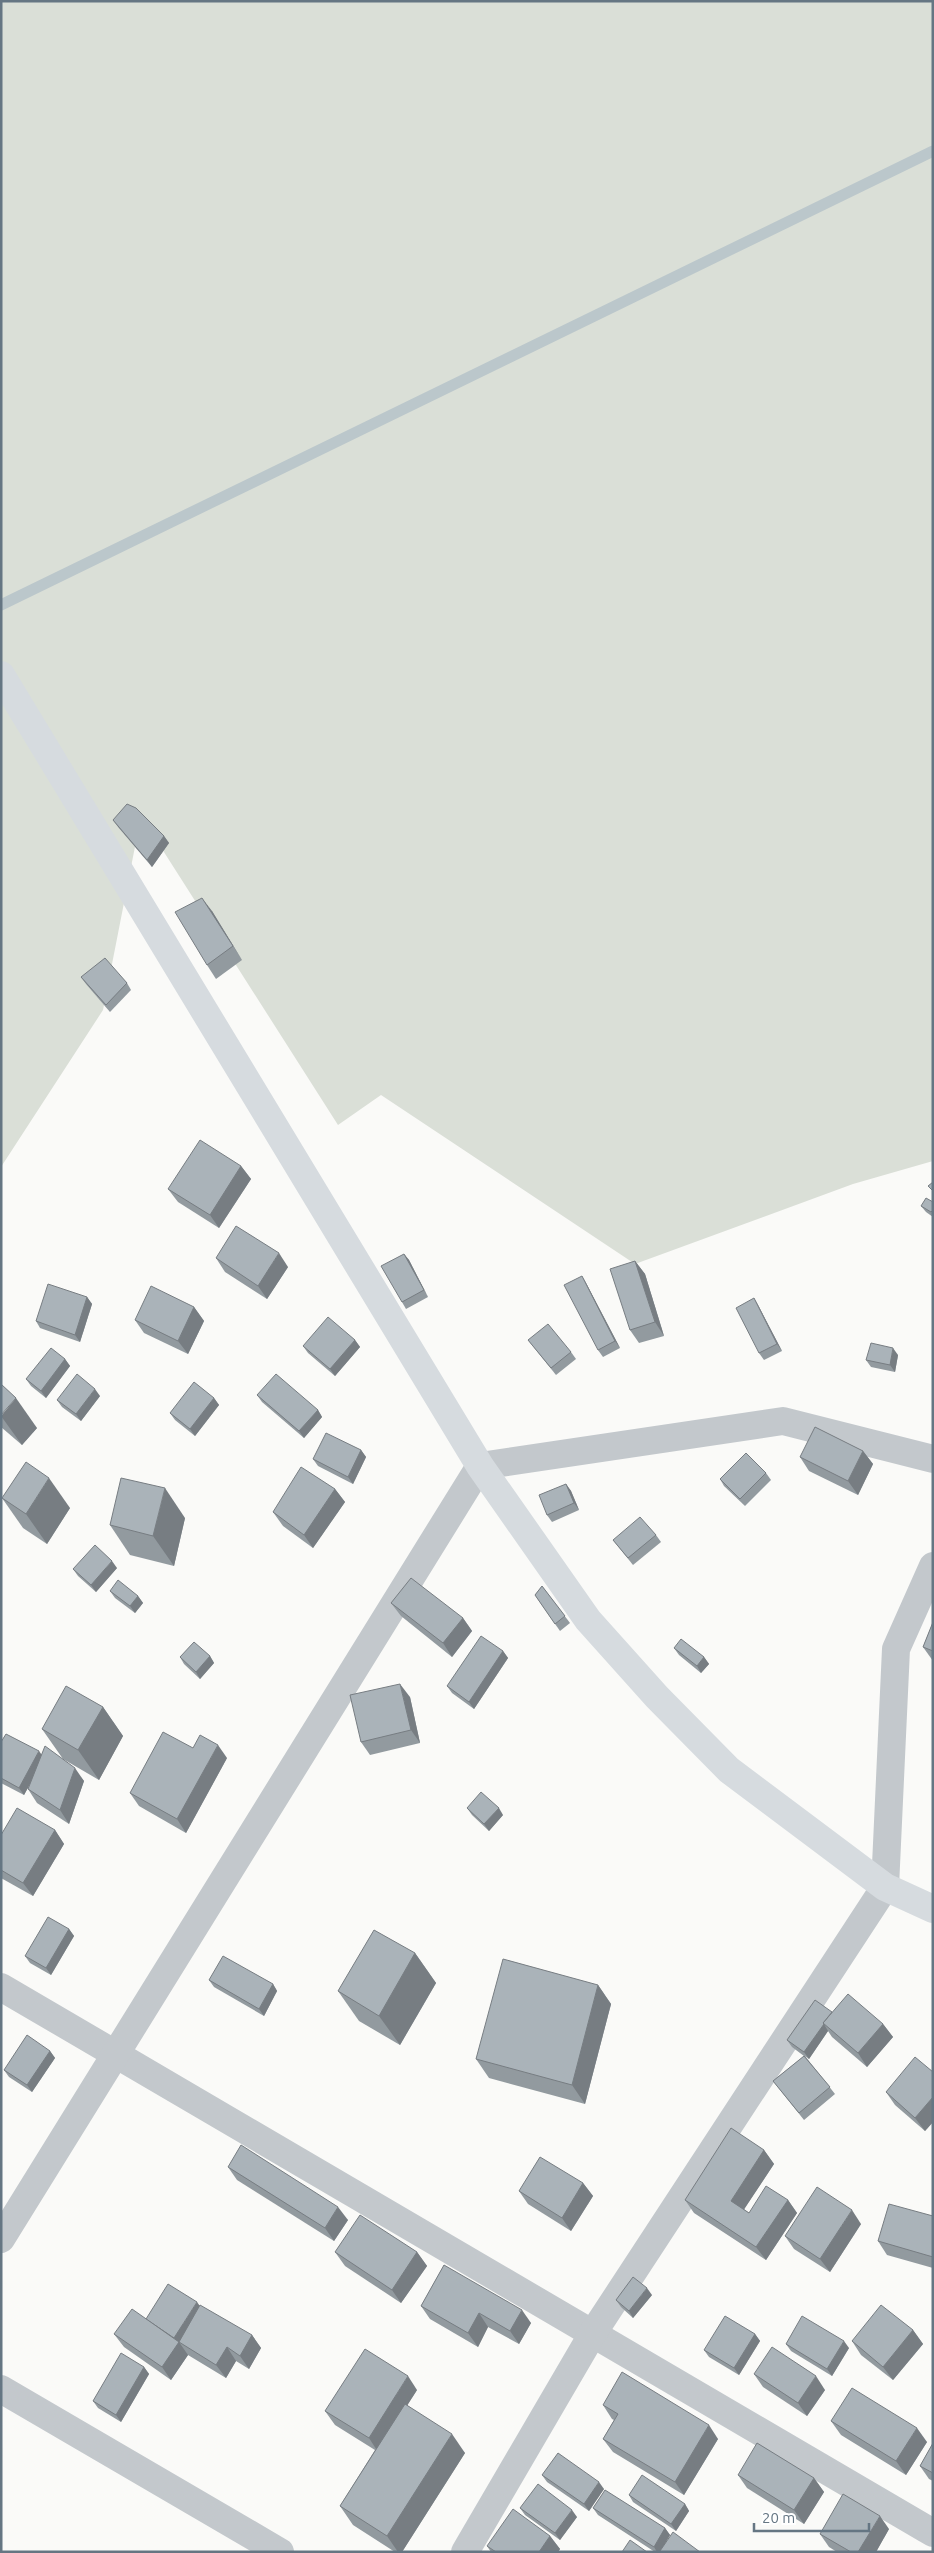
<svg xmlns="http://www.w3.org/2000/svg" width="934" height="2553" font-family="Ubuntu,sans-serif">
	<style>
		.green { fill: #dadfd7 }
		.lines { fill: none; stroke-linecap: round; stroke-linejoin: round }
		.stream { stroke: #bbc7cb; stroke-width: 11 }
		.minor { stroke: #c3c8cc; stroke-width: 28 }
		.tertiary { stroke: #c3c8cc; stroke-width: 28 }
		.trunk { stroke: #d6dbdf; stroke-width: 28 }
		.wall { fill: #929a9f }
		.shaded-wall { fill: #777d82 }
		.building { fill: #aab3b9; stroke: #777d82 }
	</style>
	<rect width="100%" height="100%" fill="#fafaf8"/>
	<!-- green -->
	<polygon class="green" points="1,1 933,1 933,1161 853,1184 635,1264 381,1095 338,1125 141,816 103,1010 1,1167"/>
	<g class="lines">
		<!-- stream -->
		<polyline class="stream" points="1,605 933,151"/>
		<!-- minor -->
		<g class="minor">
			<polyline points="480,1466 783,1421 933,1459"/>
			<polyline points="1,1987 933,2533"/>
			<polyline points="1,2389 280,2552"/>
			<polyline points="465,2552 593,2333 885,1887 896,1649 933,1566"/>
		</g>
		<!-- tertiary -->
		<polyline class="tertiary" points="1,2239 480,1466"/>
		<!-- trunk -->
		<polyline class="trunk" points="1,675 480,1466 588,1620 657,1697 729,1770 885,1887 933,1909"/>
	</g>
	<!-- wall -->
	<g class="wall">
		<polygon points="113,820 164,836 169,843 152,867 118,827"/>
		<polygon points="212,911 242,960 216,979 207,965"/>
		<polygon points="81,977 127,983 131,990 110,1012 86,984"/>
		<polygon points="241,1166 251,1179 219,1228 178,1202 168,1189"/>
		<polygon points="933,1202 933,1217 926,1212 921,1206"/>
		<polygon points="404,1254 409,1260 428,1297 406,1309 402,1302"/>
		<polygon points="216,1258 288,1267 267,1299 225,1272"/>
		<polygon points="635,1261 645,1274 664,1336 639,1343 630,1330"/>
		<polygon points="582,1276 586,1283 620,1348 603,1357 598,1350"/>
		<polygon points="87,1297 92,1304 80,1342 40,1328 36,1321"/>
		<polygon points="754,1298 758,1305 782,1351 764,1360 759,1353"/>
		<polygon points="194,1307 204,1321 188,1354 144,1333 135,1320"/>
		<polygon points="355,1340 360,1347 335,1376 308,1353 303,1346"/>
		<polygon points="528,1340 571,1352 576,1359 556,1375"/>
		<polygon points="898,1355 895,1372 871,1367 866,1360"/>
		<polygon points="65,1359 70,1366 46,1398 31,1386 26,1379"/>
		<polygon points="257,1395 318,1410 322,1417 304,1438 262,1402"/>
		<polygon points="100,1396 81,1421 62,1407 57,1400"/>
		<polygon points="214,1398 219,1405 195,1436 175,1420 170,1413"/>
		<polygon points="1,1415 37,1428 22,1445 1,1427"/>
		<polygon points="361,1450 366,1457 353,1484 318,1466 313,1459"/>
		<polygon points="863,1451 873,1464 858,1495 809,1471 800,1457"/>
		<polygon points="766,1473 771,1480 745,1506 724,1486 720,1479"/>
		<polygon points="566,1484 571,1491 579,1510 552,1522 547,1515"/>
		<polygon points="335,1489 345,1502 313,1548 283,1526 273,1512"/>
		<polygon points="2,1498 70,1508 47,1544 23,1528"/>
		<polygon points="185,1518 174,1566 130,1555 110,1525"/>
		<polygon points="656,1535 661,1542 633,1565 613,1540"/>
		<polygon points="117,1568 96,1592 78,1576 73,1569"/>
		<polygon points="542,1586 570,1623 560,1631 535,1595"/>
		<polygon points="110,1591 138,1596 143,1603 135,1613 115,1598"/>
		<polygon points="391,1603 463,1618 472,1631 452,1657 401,1616"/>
		<polygon points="933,1622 933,1661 923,1647"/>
		<polygon points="674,1648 704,1657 709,1664 701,1673 679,1655"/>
		<polygon points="503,1651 508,1658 474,1709 452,1693 447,1686"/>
		<polygon points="210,1656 214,1663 200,1679 184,1664 180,1657"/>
		<polygon points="410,1697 420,1743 370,1755 361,1742"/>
		<polygon points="103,1707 123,1736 99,1780 63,1759 84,1781 69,1824 37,1803 28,1789 30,1784 24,1795 1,1783 1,1742 42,1755 63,1759 42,1729"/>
		<polygon points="227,1758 186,1833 139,1806 130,1793"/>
		<polygon points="467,1808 503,1815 489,1831 472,1815"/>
		<polygon points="55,1830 64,1844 33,1896 1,1878 1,1835"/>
		<polygon points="69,1929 74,1936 51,1975 30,1963 25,1956"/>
		<polygon points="415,1953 436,1983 400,2045 359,2021 338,1991"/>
		<polygon points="209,1980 273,1984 277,1991 264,2016 214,1987"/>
		<polygon points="598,1985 611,2004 585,2104 489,2078 476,2059"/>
		<polygon points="833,2012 883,2024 893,2037 867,2067 832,2037 828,2031 809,2059 805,2056 835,2094 804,2120 773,2081 804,2056 792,2047 787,2040"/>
		<polygon points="50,2051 55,2058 32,2092 9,2077 4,2070"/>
		<polygon points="933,2072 933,2122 925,2131 895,2105 886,2092"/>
		<polygon points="764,2150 774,2164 744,2209 749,2213 788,2200 797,2213 766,2260 694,2213 685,2200"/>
		<polygon points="228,2167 348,2220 334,2241 237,2180"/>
		<polygon points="583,2183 593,2196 571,2231 528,2204 519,2191"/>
		<polygon points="933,2216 933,2268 887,2255 878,2241"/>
		<polygon points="861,2224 830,2272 794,2249 785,2236"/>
		<polygon points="335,2252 417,2252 427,2266 401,2303 345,2266"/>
		<polygon points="444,2265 531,2323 519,2344 488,2327 478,2347 430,2319 421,2306"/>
		<polygon points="652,2295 633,2318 621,2307 616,2300"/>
		<polygon points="146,2319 252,2335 261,2348 249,2369 236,2361 226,2378 188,2355 171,2380 124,2347 114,2334"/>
		<polygon points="913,2330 923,2344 893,2380 861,2355 852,2341"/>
		<polygon points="755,2334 760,2341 739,2375 709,2357 704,2350"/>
		<polygon points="786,2344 849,2348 832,2376 791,2351"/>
		<polygon points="144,2367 149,2374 121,2422 98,2408 93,2401"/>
		<polygon points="754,2374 825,2390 807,2416 763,2387"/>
		<polygon points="417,2390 407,2405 465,2453 402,2552 395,2552 353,2525 340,2506 375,2450 335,2425 325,2411"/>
		<polygon points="603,2405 718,2439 684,2495 613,2452 603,2439 614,2420 612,2419"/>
		<polygon points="831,2421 927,2442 906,2475 841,2435"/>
		<polygon points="933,2443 933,2481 929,2479 920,2466"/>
		<polygon points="542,2475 604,2489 589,2511 547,2482"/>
		<polygon points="738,2475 814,2478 824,2492 804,2524 747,2488"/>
		<polygon points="629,2495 685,2504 689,2511 676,2531 633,2502"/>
		<polygon points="520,2508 577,2517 560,2540 525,2515"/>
		<polygon points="593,2508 665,2528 670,2535 666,2542 700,2552 655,2552 598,2515"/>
		<polygon points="889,2529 876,2552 837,2552 829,2547 820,2534"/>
		<polygon points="550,2536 560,2549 558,2552 491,2552 487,2546"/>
	</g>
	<!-- shaded-wall -->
	<g class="shaded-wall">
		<polygon points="164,836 169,843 152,867 147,860"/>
		<polygon points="202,898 212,911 242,960 233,946"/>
		<polygon points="241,1166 251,1179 219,1228 210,1215"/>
		<polygon points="279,1253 288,1267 267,1299 258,1286"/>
		<polygon points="404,1254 409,1260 428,1297 424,1290"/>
		<polygon points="635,1261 645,1274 664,1336 655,1322"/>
		<polygon points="582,1276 586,1283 620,1348 615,1341"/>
		<polygon points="87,1297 92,1304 80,1342 75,1335"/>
		<polygon points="754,1298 758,1305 782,1351 777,1344"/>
		<polygon points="194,1307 204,1321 188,1354 178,1341"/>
		<polygon points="355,1340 360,1347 335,1376 330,1369"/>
		<polygon points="893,1348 898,1355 895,1372 890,1365"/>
		<polygon points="65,1359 70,1366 46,1398 41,1391"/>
		<polygon points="95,1389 100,1396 81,1421 76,1414"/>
		<polygon points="16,1398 37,1428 22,1445 1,1416"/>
		<polygon points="214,1398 219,1405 195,1436 190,1429"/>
		<polygon points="318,1410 322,1417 304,1438 299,1431"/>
		<polygon points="361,1450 366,1457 353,1484 348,1477"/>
		<polygon points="863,1451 873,1464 858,1495 848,1481"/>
		<polygon points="49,1478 70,1508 47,1544 26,1514"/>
		<polygon points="566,1484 571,1491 579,1510 574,1503"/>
		<polygon points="165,1488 185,1518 174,1566 153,1536"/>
		<polygon points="335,1489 345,1502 313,1548 304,1535"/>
		<polygon points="112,1561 117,1568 96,1592 91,1585"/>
		<polygon points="138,1596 143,1603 135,1613 130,1606"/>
		<polygon points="463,1618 472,1631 452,1657 443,1643"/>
		<polygon points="503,1651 508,1658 474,1709 469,1702"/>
		<polygon points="210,1656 214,1663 200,1679 196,1672"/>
		<polygon points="704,1657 709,1664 701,1673 697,1666"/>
		<polygon points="400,1684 410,1697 420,1743 411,1730"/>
		<polygon points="103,1707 123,1736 99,1780 78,1750"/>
		<polygon points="218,1745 227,1758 186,1833 177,1819"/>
		<polygon points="39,1751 44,1758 24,1795 19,1788"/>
		<polygon points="75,1768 84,1781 69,1824 60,1810"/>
		<polygon points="499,1808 503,1815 489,1831 484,1824"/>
		<polygon points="55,1830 64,1844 33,1896 23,1883"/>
		<polygon points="69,1929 74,1936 51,1975 46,1968"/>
		<polygon points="415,1953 436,1983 400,2045 379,2016"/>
		<polygon points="273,1984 277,1991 264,2016 259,2009"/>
		<polygon points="598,1985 611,2004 585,2104 572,2085"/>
		<polygon points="824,2024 828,2031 809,2059 804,2052"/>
		<polygon points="883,2024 893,2037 867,2067 858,2053"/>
		<polygon points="50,2051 55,2058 32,2092 27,2085"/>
		<polygon points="933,2097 933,2122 925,2131 915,2118"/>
		<polygon points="764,2150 774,2164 741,2214 731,2201"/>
		<polygon points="583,2183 593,2196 571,2231 562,2218"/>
		<polygon points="788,2200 797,2213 766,2260 756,2247"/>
		<polygon points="338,2207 348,2220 334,2241 325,2228"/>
		<polygon points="852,2210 861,2224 830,2272 820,2259"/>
		<polygon points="417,2252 427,2266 401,2303 392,2290"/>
		<polygon points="647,2288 652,2295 633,2318 629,2311"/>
		<polygon points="197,2302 202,2309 179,2342 188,2355 171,2380 162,2367 178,2343 174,2338"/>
		<polygon points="522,2310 531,2323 519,2344 510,2331"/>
		<polygon points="479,2313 488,2327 478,2347 468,2333"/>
		<polygon points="913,2330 923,2344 893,2380 883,2367"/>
		<polygon points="755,2334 760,2341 739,2375 734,2368"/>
		<polygon points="252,2335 261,2348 249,2369 240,2356"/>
		<polygon points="844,2341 849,2348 832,2376 827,2369"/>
		<polygon points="227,2347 236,2361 226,2378 216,2365"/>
		<polygon points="144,2367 149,2374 121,2422 116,2415"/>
		<polygon points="408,2376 417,2390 378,2452 369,2438"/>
		<polygon points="816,2376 825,2390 807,2416 798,2403"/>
		<polygon points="709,2425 718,2439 684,2495 675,2482"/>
		<polygon points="917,2428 927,2442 906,2475 896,2461"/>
		<polygon points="452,2434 465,2453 402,2552 398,2552 387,2536"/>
		<polygon points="814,2478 824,2492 804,2524 794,2510"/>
		<polygon points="599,2482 604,2489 589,2511 584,2504"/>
		<polygon points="685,2504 689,2511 676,2531 671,2524"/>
		<polygon points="572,2510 577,2517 560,2540 555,2533"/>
		<polygon points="880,2516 889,2529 876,2552 858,2552"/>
		<polygon points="665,2528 670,2535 660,2552 657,2552 654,2547"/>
		<polygon points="550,2536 560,2549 558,2552 539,2552"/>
	</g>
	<!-- building -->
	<g class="building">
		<polygon points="127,804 136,808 164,836 147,860 113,820"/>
		<polygon points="202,898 233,946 207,965 175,912"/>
		<polygon points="105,958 127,983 106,1005 81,977"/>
		<polygon points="200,1140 241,1166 210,1215 168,1189"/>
		<polygon points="933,1182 933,1191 928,1186"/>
		<polygon points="926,1198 933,1202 933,1210 931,1212 921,1206"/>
		<polygon points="236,1226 279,1253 258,1286 216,1258"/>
		<polygon points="404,1254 424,1290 402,1302 381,1266"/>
		<polygon points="635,1261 655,1322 630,1330 610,1269"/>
		<polygon points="582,1276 615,1341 598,1350 564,1285"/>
		<polygon points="48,1284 87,1297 75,1335 36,1321"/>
		<polygon points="151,1286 194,1307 178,1341 135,1320"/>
		<polygon points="754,1298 777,1344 759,1353 736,1308"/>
		<polygon points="328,1317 355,1340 330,1369 303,1346"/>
		<polygon points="548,1324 571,1352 551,1368 528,1340"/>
		<polygon points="871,1343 893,1348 890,1365 866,1360"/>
		<polygon points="51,1348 65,1359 41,1391 26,1379"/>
		<polygon points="77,1374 95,1389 76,1414 57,1400"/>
		<polygon points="276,1374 318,1410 299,1431 257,1395"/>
		<polygon points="194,1382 214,1398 190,1429 170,1413"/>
		<polygon points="1,1384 16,1398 1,1415"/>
		<polygon points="815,1427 863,1451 848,1481 800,1457"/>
		<polygon points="326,1433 361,1450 348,1477 313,1459"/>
		<polygon points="746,1453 766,1473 740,1499 720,1479"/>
		<polygon points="26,1462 49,1478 26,1514 2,1498"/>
		<polygon points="301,1467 335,1489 304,1535 273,1512"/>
		<polygon points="121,1478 165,1488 153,1536 110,1525"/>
		<polygon points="566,1484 574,1503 547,1515 539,1495"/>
		<polygon points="640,1517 656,1535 628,1558 613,1540"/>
		<polygon points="95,1545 112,1561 91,1585 73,1569"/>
		<polygon points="411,1578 463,1618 443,1643 391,1603"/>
		<polygon points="118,1580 138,1596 130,1606 110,1591"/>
		<polygon points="542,1586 565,1616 555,1624 535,1595"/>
		<polygon points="933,1622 933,1651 923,1647"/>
		<polygon points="481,1636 503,1651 469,1702 447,1686"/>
		<polygon points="681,1639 704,1657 697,1666 674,1648"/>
		<polygon points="194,1642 210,1656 196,1672 180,1657"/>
		<polygon points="400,1684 411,1730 361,1742 350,1695"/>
		<polygon points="66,1686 103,1707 78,1750 42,1729"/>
		<polygon points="163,1732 193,1748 200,1735 218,1745 177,1819 130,1793"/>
		<polygon points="6,1734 39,1751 19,1788 1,1778 1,1742"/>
		<polygon points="45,1746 75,1768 60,1810 28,1789"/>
		<polygon points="481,1792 499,1808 484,1824 467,1808"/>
		<polygon points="17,1808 55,1830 23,1883 1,1870 1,1835"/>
		<polygon points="48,1917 69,1929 46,1968 25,1956"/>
		<polygon points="374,1930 415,1953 379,2016 338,1991"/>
		<polygon points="223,1956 273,1984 259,2009 209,1980"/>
		<polygon points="503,1959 598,1985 572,2085 476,2059"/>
		<polygon points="848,1994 883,2024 858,2053 823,2023"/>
		<polygon points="815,2000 832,2012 823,2023 824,2024 804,2052 787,2040"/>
		<polygon points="27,2035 50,2051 27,2085 4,2070"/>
		<polygon points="804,2056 830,2087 799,2113 773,2081"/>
		<polygon points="915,2057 933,2072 933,2097 915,2118 886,2092"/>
		<polygon points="731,2128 764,2150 731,2201 749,2213 766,2186 788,2200 756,2247 685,2200"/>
		<polygon points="241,2145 338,2207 325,2228 228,2167"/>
		<polygon points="540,2157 583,2183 562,2218 519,2191"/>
		<polygon points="817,2187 852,2210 820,2259 785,2236"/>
		<polygon points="889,2204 933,2216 933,2257 878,2241"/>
		<polygon points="360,2215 417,2252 392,2290 335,2252"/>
		<polygon points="444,2265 522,2310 510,2331 479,2313 468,2333 421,2306"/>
		<polygon points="633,2277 647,2288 629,2311 616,2300"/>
		<polygon points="168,2284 197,2302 174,2338 146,2319"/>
		<polygon points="200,2305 252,2335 240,2356 227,2347 216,2365 179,2342"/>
		<polygon points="881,2305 913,2330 883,2367 852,2341"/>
		<polygon points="132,2309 179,2342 162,2367 114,2334"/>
		<polygon points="725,2316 755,2334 734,2368 704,2350"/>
		<polygon points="802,2316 844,2341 827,2369 786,2344"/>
		<polygon points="772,2347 816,2376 798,2403 754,2374"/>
		<polygon points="365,2349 408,2376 369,2438 325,2411"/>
		<polygon points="121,2353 144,2367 116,2415 93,2401"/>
		<polygon points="622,2372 709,2425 675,2482 603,2439 618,2414 603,2405"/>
		<polygon points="852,2388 917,2428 896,2461 831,2421"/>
		<polygon points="405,2404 452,2434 387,2536 340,2506"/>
		<polygon points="757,2443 814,2478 794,2510 738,2475"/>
		<polygon points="933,2443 933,2473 920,2466"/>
		<polygon points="558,2453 599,2482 584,2504 542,2475"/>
		<polygon points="642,2475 685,2504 671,2524 629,2495"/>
		<polygon points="538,2484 572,2510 555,2533 520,2508"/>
		<polygon points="605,2490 665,2528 654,2547 593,2508"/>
		<polygon points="843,2494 880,2516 858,2552 851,2552 820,2534"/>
		<polygon points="513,2509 550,2536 539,2552 496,2552 487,2546"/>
		<polygon points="673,2532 700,2552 661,2552 660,2551"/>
		<polygon points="630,2540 647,2552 622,2552"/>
	</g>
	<!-- border -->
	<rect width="934" height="2553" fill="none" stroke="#657683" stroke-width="5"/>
	<!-- scale -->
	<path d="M754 2523v8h115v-8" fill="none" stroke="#657683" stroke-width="2.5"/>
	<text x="762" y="2523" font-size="15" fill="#657683" stroke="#ffffff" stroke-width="4" paint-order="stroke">20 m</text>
</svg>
